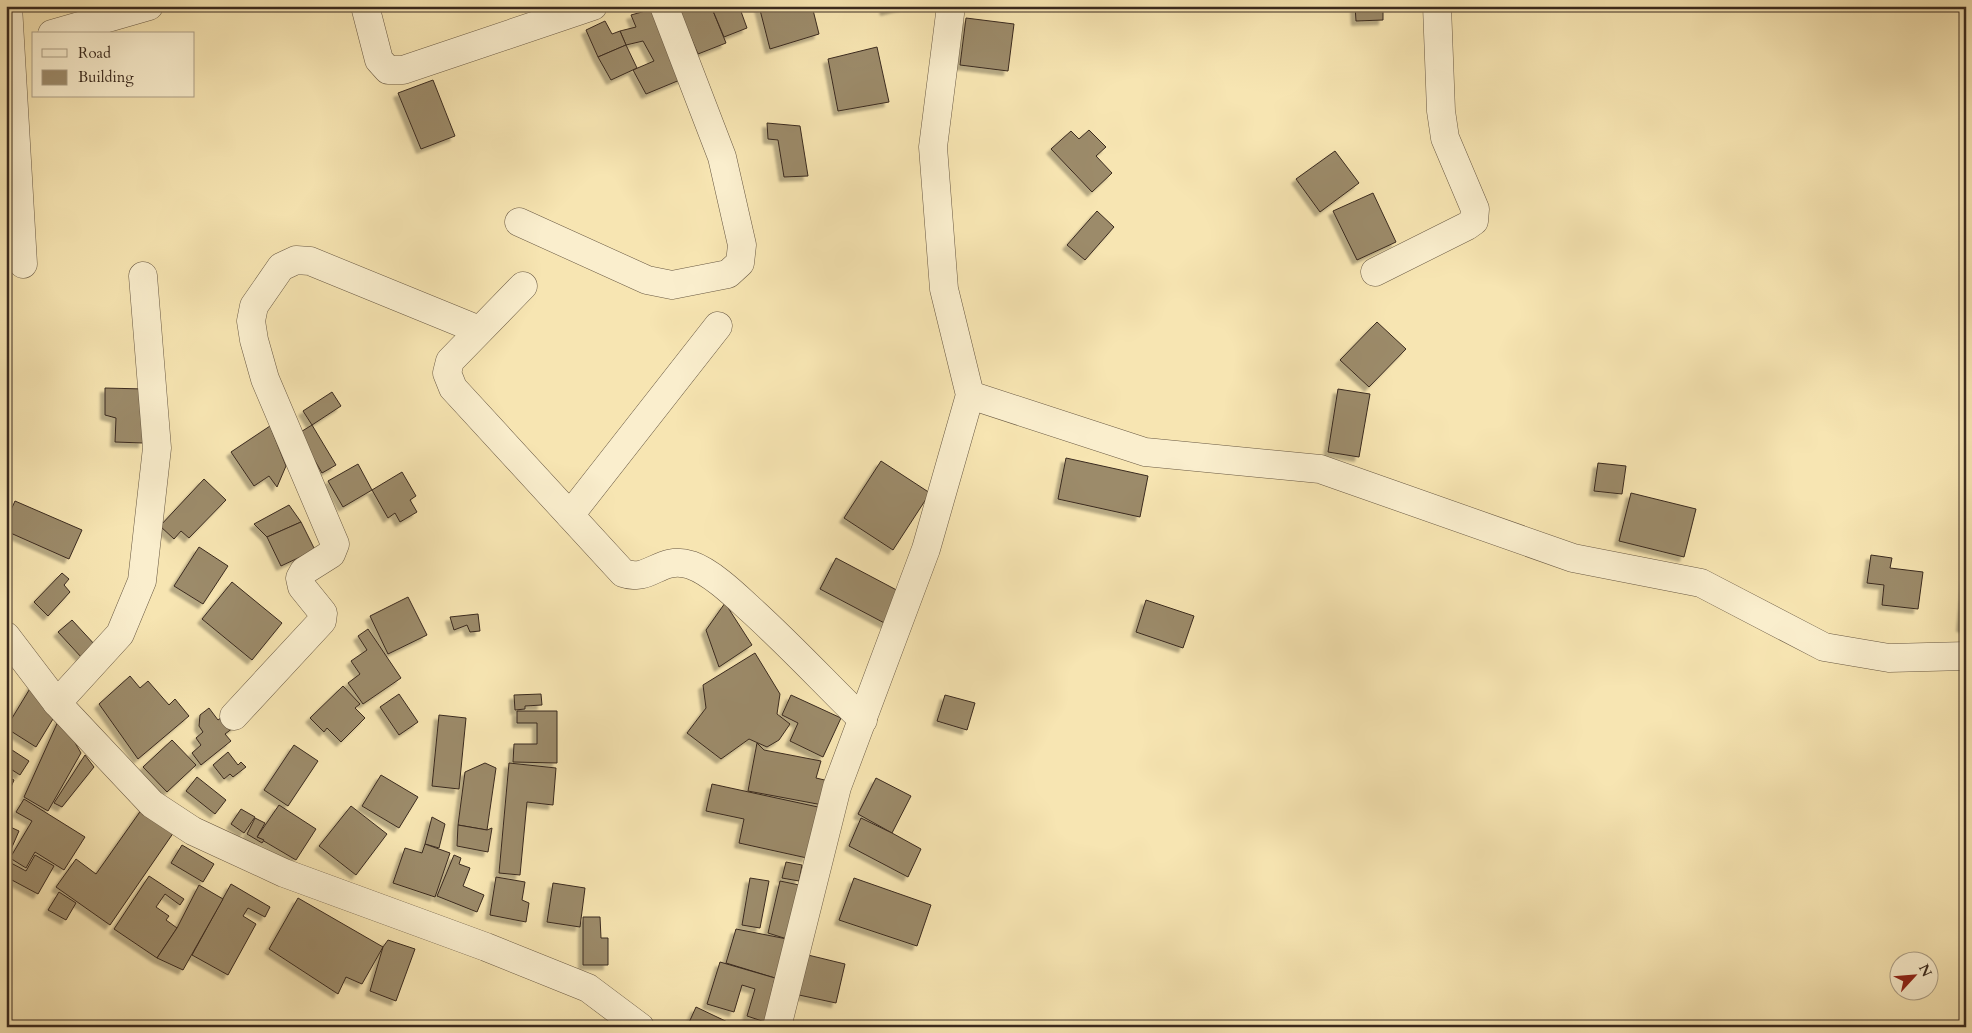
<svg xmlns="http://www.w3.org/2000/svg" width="1972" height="1033" font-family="Cardo,serif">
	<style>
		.building { fill: #9c8b6b; stroke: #3a2a1e; filter: url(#shadow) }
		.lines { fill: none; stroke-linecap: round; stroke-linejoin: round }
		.minor-casing { stroke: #695943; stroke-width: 29 }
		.minor { stroke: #faeecd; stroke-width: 28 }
	</style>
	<defs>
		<filter id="shadow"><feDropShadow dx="-4.5" dy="4.5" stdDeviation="1" flood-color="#0004"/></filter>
	</defs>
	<rect width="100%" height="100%" fill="#f7e5b2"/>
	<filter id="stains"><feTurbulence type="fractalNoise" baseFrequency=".004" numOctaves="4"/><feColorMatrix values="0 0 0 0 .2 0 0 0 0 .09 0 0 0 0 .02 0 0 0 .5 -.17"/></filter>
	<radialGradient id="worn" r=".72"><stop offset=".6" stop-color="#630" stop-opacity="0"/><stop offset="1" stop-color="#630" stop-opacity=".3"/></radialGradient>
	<!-- building -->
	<g class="building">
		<polygon points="677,6 711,6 726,43 698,54"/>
		<polygon points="711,6 739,6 747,28 724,37"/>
		<polygon points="759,6 812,6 819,34 770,49"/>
		<polygon points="884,6 904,6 885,11"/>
		<polygon points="1355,6 1383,6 1383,20 1356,21"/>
		<polygon points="656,8 687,77 646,94 633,70 654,61 643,41 626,45 620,31 636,27 631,15"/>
		<polygon points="966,18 1014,24 1008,71 960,65"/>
		<polygon points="605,21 612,34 620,31 626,45 598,57 586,30"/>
		<polygon points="626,45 637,68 611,80 598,57"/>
		<polygon points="877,47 889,102 838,111 828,59"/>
		<polygon points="433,80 455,136 421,149 398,93"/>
		<polygon points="767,123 800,126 808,176 784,177 778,140 768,139"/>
		<polygon points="1089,130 1106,147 1096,156 1112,173 1092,192 1051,149 1071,131 1079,139"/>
		<polygon points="1335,151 1359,183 1320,212 1296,179"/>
		<polygon points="1373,193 1396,242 1357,260 1333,211"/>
		<polygon points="1097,211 1114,227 1085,260 1067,245"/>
		<polygon points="1377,322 1406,349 1369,387 1340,360"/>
		<polygon points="105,388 144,389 143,443 115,442 116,418 105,415"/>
		<polygon points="1338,389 1370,394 1359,457 1328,452"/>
		<polygon points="332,392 341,406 312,425 303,411"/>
		<polygon points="312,425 336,465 322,473 299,433"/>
		<polygon points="270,426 286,466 277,487 269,476 254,486 231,452"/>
		<polygon points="1066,458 1148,476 1140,517 1058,499"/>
		<polygon points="881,461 930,493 893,550 844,518"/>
		<polygon points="1598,463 1626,466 1622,494 1594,491"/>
		<polygon points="358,464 372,490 343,507 328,481"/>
		<polygon points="402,472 416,496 410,500 417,512 400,522 395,513 388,518 372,490"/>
		<polygon points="204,479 226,500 189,538 181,531 174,539 160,526"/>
		<polygon points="1631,493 1696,509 1684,557 1619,541"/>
		<polygon points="15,501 82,530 69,559 6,531 6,521"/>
		<polygon points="289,505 301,522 267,537 254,524"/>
		<polygon points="301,522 315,550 281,566 267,537"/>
		<polygon points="199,547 228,566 203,604 174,586"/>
		<polygon points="1871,555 1892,558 1890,568 1923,572 1918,609 1882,605 1884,585 1867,583"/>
		<polygon points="836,558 906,595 890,626 820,589"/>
		<polygon points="62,573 69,579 64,585 70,592 48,616 34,602"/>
		<polygon points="1966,578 1966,628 1961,627"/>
		<polygon points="232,582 282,623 252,660 202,619"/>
		<polygon points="408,597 427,635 388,654 370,616"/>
		<polygon points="1146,600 1194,616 1183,648 1136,632"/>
		<polygon points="725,603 752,645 719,667 706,630"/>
		<polygon points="478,614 480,631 470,632 467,625 454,630 450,617"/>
		<polygon points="72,620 96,646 82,658 58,632"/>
		<polygon points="368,629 401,678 363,704 348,683 360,674 351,661 367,650 358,636"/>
		<polygon points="755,653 780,694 777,714 790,724 779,740 767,747 749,739 721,759 687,733 706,708 703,685"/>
		<polygon points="130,676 140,688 148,681 169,705 175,699 189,716 138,759 99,704"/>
		<polygon points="37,677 59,709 36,747 6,728"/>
		<polygon points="343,686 360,704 355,708 365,718 341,742 327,728 324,732 310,718"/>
		<polygon points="399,694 418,722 399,735 380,707"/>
		<polygon points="541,694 542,705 525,706 525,709 515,710 514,695"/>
		<polygon points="791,695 841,718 823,757 790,741 798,723 782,715"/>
		<polygon points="945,695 975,703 967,730 937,721"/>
		<polygon points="209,708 218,720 228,713 237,725 225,734 231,741 201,765 192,753 201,745 196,738 203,732 199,726 200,715"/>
		<polygon points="517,711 557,711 557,763 513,762 514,744 537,744 537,723 517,723"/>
		<polygon points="439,715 466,718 459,789 432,786"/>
		<polygon points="60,717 81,753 48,811 24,797"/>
		<polygon points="172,740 196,765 167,792 143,767"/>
		<polygon points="757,743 764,750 821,761 816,778 833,782 828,806 748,791"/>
		<polygon points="294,745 318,761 288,806 264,790"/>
		<polygon points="12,750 29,761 20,775 6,766 6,759"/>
		<polygon points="228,752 238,765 241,762 246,767 233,777 230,774 224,779 213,765"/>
		<polygon points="85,755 94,767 62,807 54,803"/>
		<polygon points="485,763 496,768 487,830 458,825 465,772"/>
		<polygon points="509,763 556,768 553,805 527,802 520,875 499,873"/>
		<polygon points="381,775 418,797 399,828 362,806"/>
		<polygon points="6,776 14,780 6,799"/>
		<polygon points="197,777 226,800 215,814 186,791"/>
		<polygon points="876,778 911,796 892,833 858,814"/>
		<polygon points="712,784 818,807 807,858 739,843 744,819 706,811"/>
		<polygon points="24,799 85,837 64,870 35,852 26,868 10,858 32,821 16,812"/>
		<polygon points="279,805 316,829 296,860 257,837"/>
		<polygon points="144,806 176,829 110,925 56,887 76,859 96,874"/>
		<polygon points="351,806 387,834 356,875 319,846"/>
		<polygon points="241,809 255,817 244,833 231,824"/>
		<polygon points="432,817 445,824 439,848 425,844"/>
		<polygon points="255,818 265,823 257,837 264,840 262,843 247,834"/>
		<polygon points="861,818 892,833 921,849 908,877 849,846"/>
		<polygon points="6,825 19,831 6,861"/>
		<polygon points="458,825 487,830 492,828 488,852 457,846"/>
		<polygon points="425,844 450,853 435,897 393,883 405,848 422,853"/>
		<polygon points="182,845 214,864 203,882 171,863"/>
		<polygon points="35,855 54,866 38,894 10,879 6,885 6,873 11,863 26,871"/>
		<polygon points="454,855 461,858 459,864 470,868 463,886 484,895 477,912 437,896"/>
		<polygon points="786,862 802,865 799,881 782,878"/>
		<polygon points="149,876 184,899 180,905 165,894 156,907 169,916 166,920 177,928 157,958 114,929"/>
		<polygon points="496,877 525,882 522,900 529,903 526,922 490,915"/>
		<polygon points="750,878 769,881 760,928 742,925"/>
		<polygon points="854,878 931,905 917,946 839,920"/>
		<polygon points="780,881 799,885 787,939 768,933"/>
		<polygon points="553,883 585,888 580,927 547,922"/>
		<polygon points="231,884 270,907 265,917 248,908 243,916 256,924 228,975 192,955"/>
		<polygon points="199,885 223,899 183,970 157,958 177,928"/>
		<polygon points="59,892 76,903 66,920 48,910"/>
		<polygon points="298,898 383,947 362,984 346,977 338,994 269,949"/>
		<polygon points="583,917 600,917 601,938 608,938 608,965 583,965"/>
		<polygon points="736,929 787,939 775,978 726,963"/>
		<polygon points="388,940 415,949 396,1001 370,991 383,947"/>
		<polygon points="808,955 845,964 836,1003 799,995"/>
		<polygon points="720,962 775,978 765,1022 747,1016 755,989 742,985 734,1012 707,1004"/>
		<polygon points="696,1007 738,1027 687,1027"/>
	</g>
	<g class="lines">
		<!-- minor casing -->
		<g class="minor-casing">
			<g id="minor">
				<polyline points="8,6 23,264"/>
				<polyline points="365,6 379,60 388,70 403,70 593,6"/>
				<polyline points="52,34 149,6"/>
				<polyline points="519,222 647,280 672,285 728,274 740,263 742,245 722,157 664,6"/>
				<polyline points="1375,272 1467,226 1474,221 1475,209 1445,138 1441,111 1437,6"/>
				<path d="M523,286L450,361L447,373L453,388L623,573C651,583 659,555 691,565C711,572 734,594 749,608C789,644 825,683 863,720"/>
				<polyline points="970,395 1145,452 1320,469 1573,558 1701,583 1824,647 1889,658 1966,656"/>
				<polyline points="570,515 718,326"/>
				<polyline points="6,636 57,703 152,804 193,831 284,873 486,947 588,988 640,1027"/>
				<polyline points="57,703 120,634 142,581 157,448 143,276"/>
				<polyline points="234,716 322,621 323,613 302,587 300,578 304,571 331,554 335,544 265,379 254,340 251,321 254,306 281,267 296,260 310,261 479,330"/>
				<polyline points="777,1027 837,787 926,549 970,395 944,289 933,147 951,6"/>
			</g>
		</g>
		<!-- minor -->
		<use href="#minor" class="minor"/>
	</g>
	<!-- margin -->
	<rect width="1972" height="1033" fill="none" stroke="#f7e5b2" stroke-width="25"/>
	<rect x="8" y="8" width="1957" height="1018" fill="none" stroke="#3a2a1e" stroke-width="2.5"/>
	<rect x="12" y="12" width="1947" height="1008" fill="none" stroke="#3a2a1e"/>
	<!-- legend -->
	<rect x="32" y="32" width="162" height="65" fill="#faeecd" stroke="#ada087"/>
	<rect x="42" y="49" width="25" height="8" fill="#faeecd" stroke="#ada087"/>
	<text x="78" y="58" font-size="15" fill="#3a2a1e">Road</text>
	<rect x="42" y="70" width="25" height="15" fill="#9c8b6b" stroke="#ada087"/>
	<text x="78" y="82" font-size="15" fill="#3a2a1e">Building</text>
	<!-- north arrow -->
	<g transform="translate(1914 976) rotate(64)"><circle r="24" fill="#faeecd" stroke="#ada087"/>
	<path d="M0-4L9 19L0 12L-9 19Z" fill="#8f2418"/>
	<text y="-8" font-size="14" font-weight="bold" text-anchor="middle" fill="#3a2a1e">N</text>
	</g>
	<rect width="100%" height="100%" filter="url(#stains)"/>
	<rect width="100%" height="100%" fill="url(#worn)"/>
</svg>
